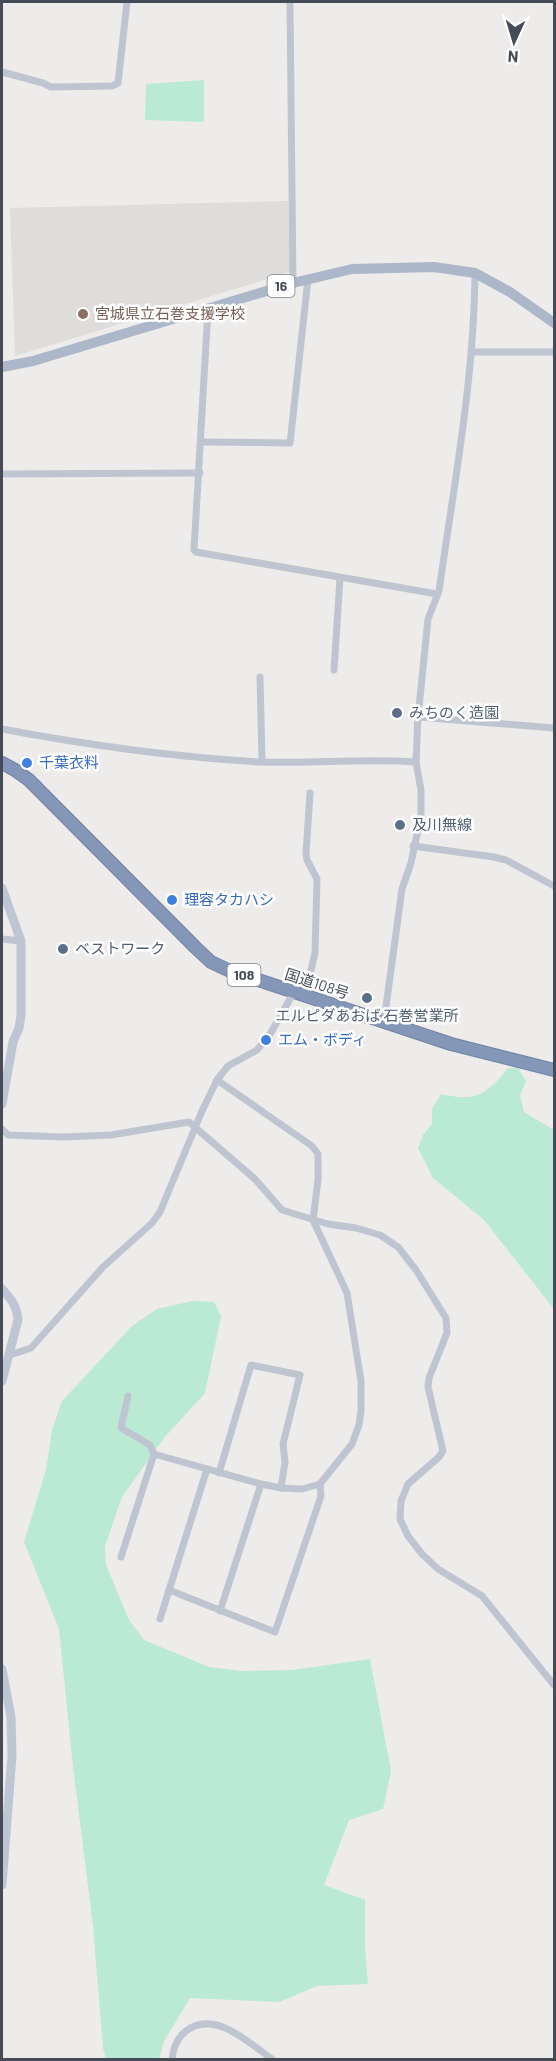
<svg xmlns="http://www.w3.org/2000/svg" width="556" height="2061" font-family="Barlow,'Noto Sans JP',sans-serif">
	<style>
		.education { fill: #dfdcdc }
		.green { fill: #baead3 }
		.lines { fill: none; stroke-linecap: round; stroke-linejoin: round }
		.highway-casing { stroke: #7082a3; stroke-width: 14 }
		.street { stroke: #bfc5d0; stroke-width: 7 }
		.secondary { stroke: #bec6d3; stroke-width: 9 }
		.primary { stroke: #acb7c9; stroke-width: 10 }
		.highway { stroke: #8597b8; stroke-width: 12 }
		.education-dot { fill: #8d6e63; stroke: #fff; stroke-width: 2 }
		.service-dot { fill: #5c6f8a; stroke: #fff; stroke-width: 2 }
		.shop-dot { fill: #3f7fe0; stroke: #fff; stroke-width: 2 }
		.labels { text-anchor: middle; stroke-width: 5; stroke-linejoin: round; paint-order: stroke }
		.shield { fill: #fff; stroke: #7d8289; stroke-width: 1.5 }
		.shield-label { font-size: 14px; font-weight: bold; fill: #454c57 }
		.education-label { font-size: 15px; fill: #785e54; stroke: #fff; text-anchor: start }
		.service-label { font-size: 15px; fill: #4e5e75; stroke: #fff; text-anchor: start }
		.shop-label { font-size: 15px; fill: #366cbe; stroke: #fff; text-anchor: start }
		.street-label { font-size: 15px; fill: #454c57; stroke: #fff }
	</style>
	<rect width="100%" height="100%" fill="#eeebeb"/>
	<!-- education -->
	<polygon class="education" points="288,201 290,272 15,356 10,208"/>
	<!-- green -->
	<g class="green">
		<polygon points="204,80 204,122 145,120 146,84"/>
		<path d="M508,1068H518L526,1081L520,1095L524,1112L554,1130V1309L484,1220L433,1178L418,1148L423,1135L432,1124V1109L441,1094C475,1102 487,1095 508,1068Z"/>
		<polygon points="193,1301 214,1302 221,1316 205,1393 164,1438 122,1497 105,1546 106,1565 129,1620 144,1640 209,1667 241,1671 292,1670 370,1659 391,1771 383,1809 349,1820 324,1885 365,1900 365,1947 368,1984 317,1986 279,2002 190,1998 164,2041 159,2059 106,2059 103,2048 93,1926 73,1767 59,1629 24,1542 46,1470 52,1430 62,1401 132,1326 157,1309"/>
	</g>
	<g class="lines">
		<!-- highway casing -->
		<g class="highway-casing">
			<polyline id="highway" points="2,763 15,770 29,780 196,948 211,962 228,970 451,1044 554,1070"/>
		</g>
		<!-- street -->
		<g class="street">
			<polyline points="290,2 293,283"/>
			<polyline points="2,72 43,83 51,87 112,86 118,83 127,2"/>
			<polyline points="208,309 194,550 196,552 437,594"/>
			<polyline points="472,352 554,352"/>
			<polyline points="201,442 290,443 308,279"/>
			<polyline points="2,474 200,473"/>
			<polyline points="334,670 340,578"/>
			<polyline points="260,677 262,762"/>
			<polyline points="418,717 554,728"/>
			<path d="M2,729C87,745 173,757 260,762C312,764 364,758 416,762"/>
			<polyline points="413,846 494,857 506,860 554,886"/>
			<polyline points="2,939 21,941"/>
			<polyline points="305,995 315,953 317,879 307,860 306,854 310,793"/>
			<path d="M384,1021L402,889L411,863L421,815V790L416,762L418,717L428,619L439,591C454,485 474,380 475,273"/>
			<polyline points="2,1129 8,1135 63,1137 111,1135 189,1122 255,1179 282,1210 328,1224 356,1228 380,1235 398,1247 416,1270 446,1318 447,1333 429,1378 428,1387 443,1451 439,1457 408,1484 401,1501 400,1519 408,1536 422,1554 438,1569 482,1596 554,1685"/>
			<polyline points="10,1355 31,1348 103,1267 152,1223 160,1212 202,1111 217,1080 228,1066 257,1050 269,1036 294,992"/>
			<polyline points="128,1396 121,1428 150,1445 154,1454 261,1484 281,1488 302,1489 320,1484 352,1444 359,1425 361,1411 361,1381 347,1293 313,1220 318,1180 318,1154 312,1146 217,1080"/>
			<polyline points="219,1473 251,1365 300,1375 283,1444 285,1462 281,1488"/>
			<polyline points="121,1557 154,1454"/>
			<polyline points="169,1590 275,1632 321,1496 320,1484"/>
			<polyline points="220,1611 261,1484"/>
			<polyline points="160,1619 207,1469"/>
			<path d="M172,2060C173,2048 177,2038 186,2031C215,2009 249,2043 273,2060"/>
		</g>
		<!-- secondary -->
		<g class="secondary">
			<polyline points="2,888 21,941 21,1016 19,1028 13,1042 2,1104"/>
			<path d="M2,1289C11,1299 17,1306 18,1320L2,1381"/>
			<polyline points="2,1669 11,1717 12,1756 2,1885"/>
		</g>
		<!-- primary -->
		<polyline class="primary" points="2,367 33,361 293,283 352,269 434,267 475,273 510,292 554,323"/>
		<!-- highway -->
		<use href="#highway" class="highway"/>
	</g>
	<!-- markers -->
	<circle class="education-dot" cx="83" cy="314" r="6"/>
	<g class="service-dot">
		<circle cx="397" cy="713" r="6"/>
		<circle cx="400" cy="825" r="6"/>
		<circle cx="63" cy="949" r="6"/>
		<circle cx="367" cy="998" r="6"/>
	</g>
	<g class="shop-dot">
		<circle cx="27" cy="763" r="6"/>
		<circle cx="172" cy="900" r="6"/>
		<circle cx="266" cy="1040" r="6"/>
	</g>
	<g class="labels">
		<!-- shield labels -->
		<g class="shield">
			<rect x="267.5" y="275" width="27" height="22" rx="4.5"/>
			<rect x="227.5" y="964" width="33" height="22" rx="4.5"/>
		</g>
		<g class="shield-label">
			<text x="281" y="291">16</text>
			<text x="244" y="980">108</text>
		</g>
		<!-- education labels -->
		<g class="education-label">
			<text x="95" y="319">宮城県立石巻支援学校</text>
		</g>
		<!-- service labels -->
		<g class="service-label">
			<text x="409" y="718">みちのく造園</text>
			<text x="412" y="830">及川無線</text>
			<text x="75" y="954">ベストワーク</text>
			<text x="367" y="1021" text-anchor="middle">エルピダあおば 石巻営業所</text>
		</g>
		<!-- shop labels -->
		<g class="shop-label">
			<text x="39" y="768">千葉衣料</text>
			<text x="184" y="905">理容タカハシ</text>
			<text x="278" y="1045">エム・ボディ</text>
		</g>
		<!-- street labels -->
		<g class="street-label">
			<text transform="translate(317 984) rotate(18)" y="5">国道108号</text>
		</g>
	</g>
	<!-- border -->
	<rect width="556" height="2061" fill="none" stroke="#454c57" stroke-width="6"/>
	<!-- north arrow -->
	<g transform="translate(514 42) rotate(184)" stroke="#ffffff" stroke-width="4.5" paint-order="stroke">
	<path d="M0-4.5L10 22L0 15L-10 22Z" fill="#454c57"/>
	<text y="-9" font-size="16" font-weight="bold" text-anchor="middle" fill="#454c57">N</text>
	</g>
</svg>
